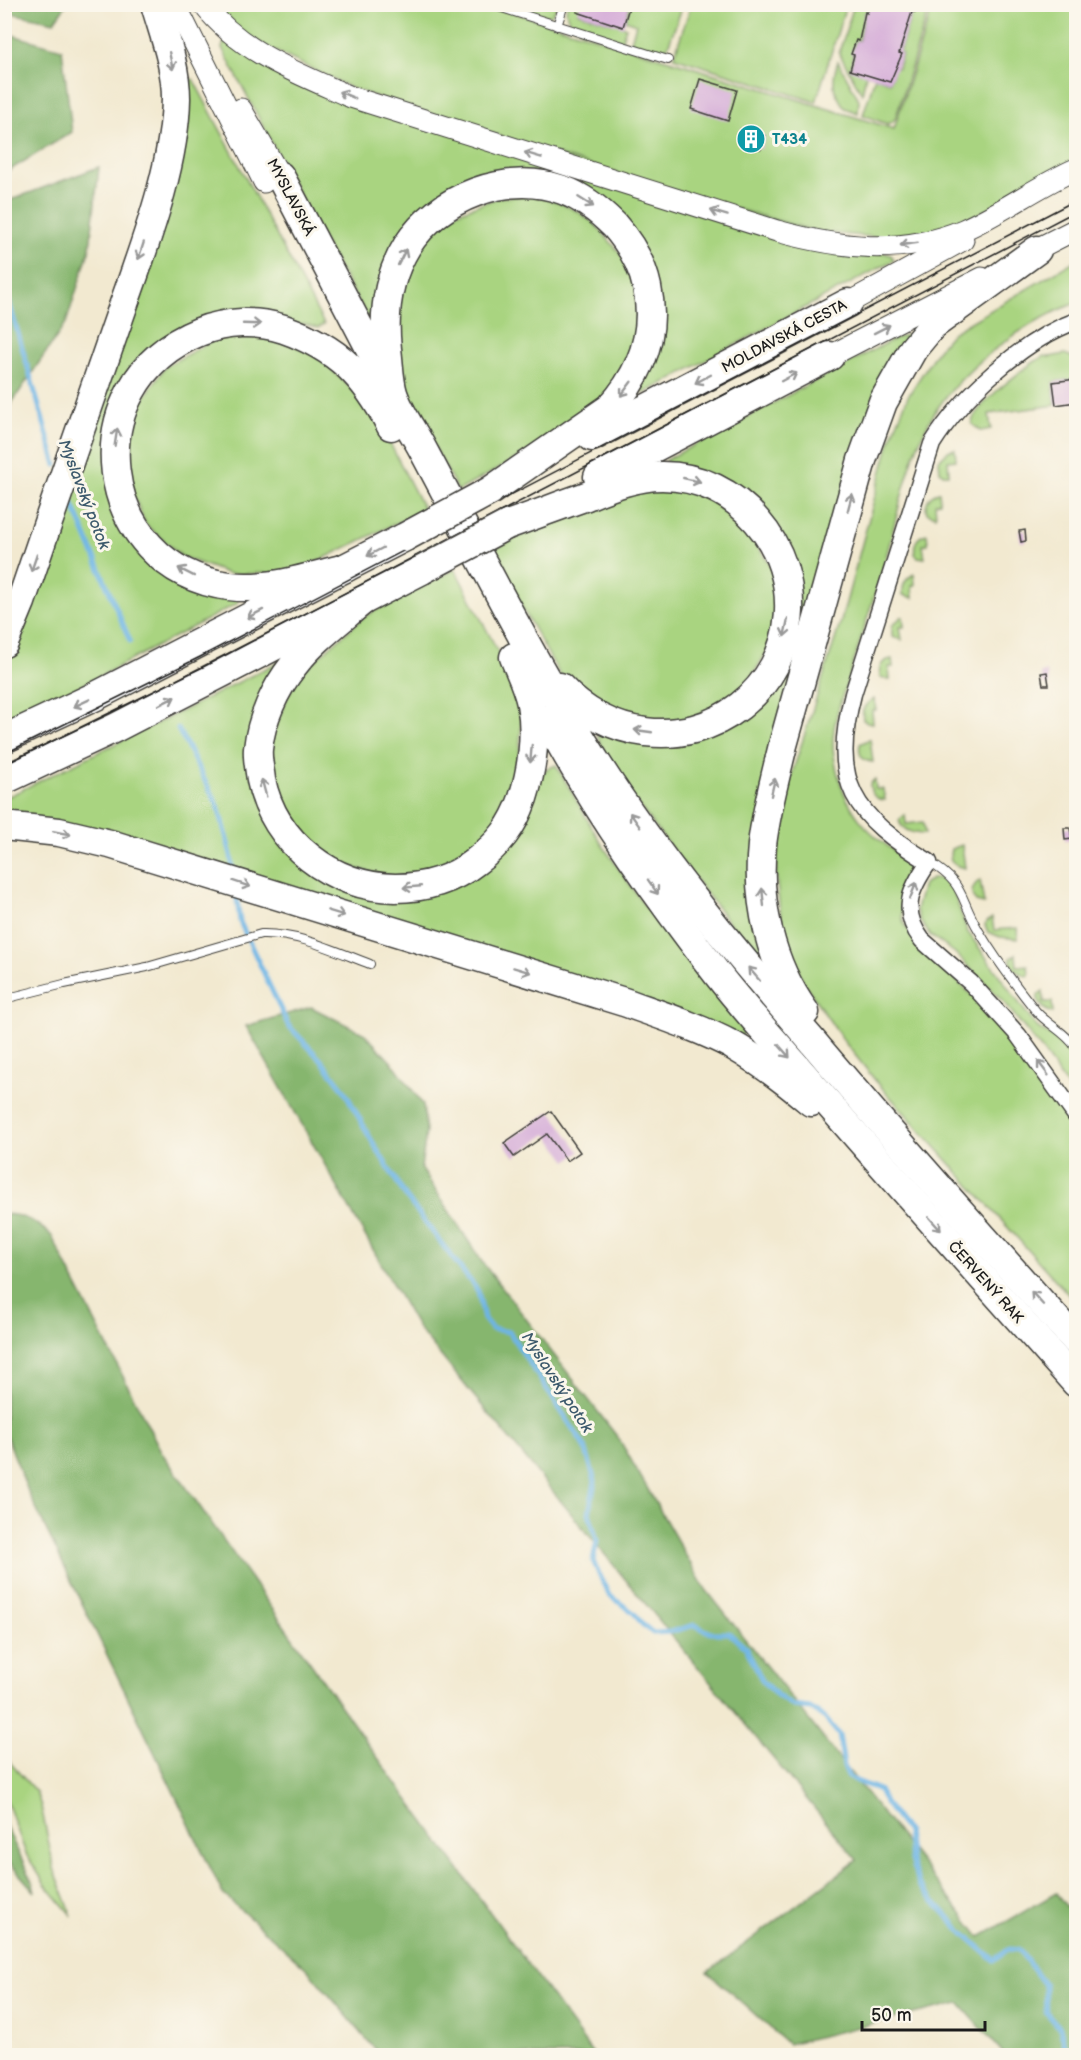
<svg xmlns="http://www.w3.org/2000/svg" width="1081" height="2060" font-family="'Balsamiq Sans',sans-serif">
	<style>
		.green { fill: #a9d480; stroke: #62784e; stroke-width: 1.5 }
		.forest { fill: #86b66e; stroke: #516945; stroke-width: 1.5 }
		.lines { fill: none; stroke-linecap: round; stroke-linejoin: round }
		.stream { stroke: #6db5e5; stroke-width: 5 }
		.building { fill: #d5add8 }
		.service-casing { stroke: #3c3b37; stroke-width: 10 }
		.minor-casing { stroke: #3c3b37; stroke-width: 19 }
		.tertiary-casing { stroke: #3c3b37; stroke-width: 23 }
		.trunk-casing { stroke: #3c3b37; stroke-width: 31 }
		.service { stroke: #fff; stroke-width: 8 }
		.minor { stroke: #fff; stroke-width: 16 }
		.tertiary { stroke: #fff; stroke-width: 21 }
		.trunk { stroke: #fff; stroke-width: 28 }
		.tram { stroke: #1c1c1c; stroke-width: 1.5 }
		.trunk-bridge-casing { stroke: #3c3b37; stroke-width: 31; stroke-linecap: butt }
		.trunk-bridge { stroke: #fff; stroke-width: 28 }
		.oneway { stroke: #999 }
		.labels { text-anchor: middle; stroke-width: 6; stroke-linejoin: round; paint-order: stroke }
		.culture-label { font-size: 15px; font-weight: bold; fill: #0d838f; stroke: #fbf7ec; text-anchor: start }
		.street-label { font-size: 15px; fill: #1c1c1c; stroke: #fbf7ec }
		.water-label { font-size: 16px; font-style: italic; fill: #3c596c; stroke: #fbf7ec }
	</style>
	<rect width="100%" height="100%" fill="#fbf7ec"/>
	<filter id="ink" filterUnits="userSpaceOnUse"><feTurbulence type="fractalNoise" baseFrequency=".0167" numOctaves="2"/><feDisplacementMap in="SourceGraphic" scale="12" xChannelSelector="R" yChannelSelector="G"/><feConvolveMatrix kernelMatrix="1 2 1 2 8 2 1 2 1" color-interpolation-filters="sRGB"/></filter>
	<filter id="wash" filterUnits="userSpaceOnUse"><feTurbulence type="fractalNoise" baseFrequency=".008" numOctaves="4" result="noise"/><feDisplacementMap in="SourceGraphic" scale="24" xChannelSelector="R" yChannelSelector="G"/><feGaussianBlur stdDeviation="1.35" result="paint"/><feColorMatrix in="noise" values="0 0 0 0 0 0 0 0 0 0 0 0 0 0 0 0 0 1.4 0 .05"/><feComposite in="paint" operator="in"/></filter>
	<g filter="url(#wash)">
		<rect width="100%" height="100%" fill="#f2e9d0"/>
		<!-- green -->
		<g class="green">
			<polygon points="506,4 558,5 553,13 549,16 532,14"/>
			<polygon points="214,5 489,5 894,129 933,5 1076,5 1076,161 975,216 923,233 887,238 819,232 662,188 353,89 244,36"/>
			<path d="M567,5H580L578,13L626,27L621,42C602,36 560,31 567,5Z"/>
			<polygon points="630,5 683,5 667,49 653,53 630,45 636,24 625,20"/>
			<polygon points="691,5 846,5 816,102 674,57"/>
			<polygon points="854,5 870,5 867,13 865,12 859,41 856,40 852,54 854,55 850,69 866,74 862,94 839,53"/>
			<polygon points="917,5 930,5 896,117 893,122 887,124 863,115 875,77 890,82 895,68 898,68 902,54 899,53 912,12 915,12"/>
			<polygon points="224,42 228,43 278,72 891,255 894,260 645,393 641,392 641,388 654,361 616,211 458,186 371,320 367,316 325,244 222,48"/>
			<path d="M838,61L859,100L858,113L845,108C832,90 831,83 838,61Z"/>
			<polygon points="193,79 324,324 318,328 304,324 148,352 113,508 238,599 238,603 93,680 5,723 4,666 11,653 187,80"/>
			<polygon points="535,196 558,202 577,211 595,224 621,254 636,285 637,336 609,394 532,450 458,491 401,384 397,365 401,290 421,244 450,215 500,197"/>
			<path d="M1076,260V303C1026,321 968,364 937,409C930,420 923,433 918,445C902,484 895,527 883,568C873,601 862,634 852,668C843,695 829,727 834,756C843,812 869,837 915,864L901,897L902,917L905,926L930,955L996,1018L1044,1079L1076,1128V1303L875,1080L843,1040L806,986L792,958L784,933L779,903L776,874L778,849L790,780L841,621L890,441L908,396L937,351L952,333Z"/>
			<polygon points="907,335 802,643 762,957 757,959 622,784 597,736 606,731 641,739 769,687 786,551 667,466 666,460 896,338"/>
			<polygon points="221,336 269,336 316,354 373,410 424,510 310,565 281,573 229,574 183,557 146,525 129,485 132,415 166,366"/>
			<path d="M1065,354L1076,359V379L1053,382L1056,405L989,414L991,429L981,431L972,424C971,407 1028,365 1044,356L1050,357Z"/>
			<polygon points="955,449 956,460 948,461 949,474 943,474 940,471 939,460 948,451"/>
			<polygon points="658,483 729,504 777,575 776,636 743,692 685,722 611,715 560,675 490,551 563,514"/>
			<path d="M939,492L940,502L935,503L936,516L927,513C924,503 929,494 939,492Z"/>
			<path d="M927,534L928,544L923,545L925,558L918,557L915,554C913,544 917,536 927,534Z"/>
			<polygon points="455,569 518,690 523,706 516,792 486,842 432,873 377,878 314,850 279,803 267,748 295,678 365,616"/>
			<path d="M914,574L915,585L912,586L913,598L903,595C902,585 905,579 914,574Z"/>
			<polygon points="901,617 903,617 904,627 900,627 902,640 892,637 892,626"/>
			<path d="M892,659L893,667H889L890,680L880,677C878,667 882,660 892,659Z"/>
			<polygon points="280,661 258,709 288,850 438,890 545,770 556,765 601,843 642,902 743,1029 744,1031 742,1036 5,814 5,798 186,709"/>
			<path d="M874,699L876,710H872L873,723L867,722L863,720C861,710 865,703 874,699Z"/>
			<path d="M870,739L873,762C862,761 858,755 860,744Z"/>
			<path d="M875,779L876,789H883L885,800C875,800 870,793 870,784Z"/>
			<path d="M905,815L906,824L923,822L925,834C915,834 901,831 899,820Z"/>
			<path d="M962,845L965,868C953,866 948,861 951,849Z"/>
			<path d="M934,878L941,879L953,890L967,931L1035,1025C1043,1033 1052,1036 1060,1041C1080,1055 1076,1078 1076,1100L1045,1054L1003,1001L955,953L930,935L920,921L916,910L923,884Z"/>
			<path d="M980,880L984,904L976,902C969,894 972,886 980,880Z"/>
			<polygon points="992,918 994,930 1017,928 1018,939 1000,937 988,932 985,926 986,922"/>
			<path d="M1016,954L1017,966L1028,965L1029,975L1027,976C1018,973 1010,969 1011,958Z"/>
			<path d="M1043,991L1044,1002H1052L1053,1013C1045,1011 1037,1004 1038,995Z"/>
			<polygon points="5,1757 36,1792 41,1806 54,1868 72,1916 45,1884 26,1854 5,1796"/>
		</g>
		<!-- forest -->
		<g class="forest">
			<polygon points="5,4 66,4 66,5 54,22 5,12"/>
			<polygon points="5,33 62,49 72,132 5,173"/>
			<polygon points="99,167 90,248 66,323 5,413 5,202"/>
			<polygon points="311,1007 365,1034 396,1067 423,1105 426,1132 421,1168 482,1262 619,1439 704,1587 980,1937 1056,1893 1076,1919 1076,2055 1005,2055 959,2003 788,2044 708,1972 857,1860 417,1327 246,1026"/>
			<path d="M5,1214C23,1214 37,1223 51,1235L162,1453L367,1743L594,2055H380L307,1969L223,1894L29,1494L5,1432Z"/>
			<polygon points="4,1823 32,1880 35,1892 5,1858"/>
		</g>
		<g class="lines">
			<!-- stream -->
			<g class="stream">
				<polyline points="4,285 56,465"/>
				<polyline points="69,495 130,641"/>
				<polyline points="178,729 218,806 231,855 233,872"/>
				<polyline points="236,893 240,922 288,1025 321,1060 343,1088 369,1136 406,1197 478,1291 484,1319 492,1329 509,1332 585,1447 595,1481 589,1513 597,1540 593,1561 609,1595 634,1613 642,1624 653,1633 670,1632 695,1625 711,1633 729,1633 746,1648 763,1682 778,1696 793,1706 810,1708 825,1718 839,1735 844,1766 849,1778 879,1790 885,1803 907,1832 911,1860 919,1885 965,1935 994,1960 1008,1949 1019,1950 1045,1985 1046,2012 1060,2028 1068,2056"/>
			</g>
		</g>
		<g id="blocks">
			<!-- building -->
			<g class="building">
				<polygon points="580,4 630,4 623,27 577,12"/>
				<polygon points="870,4 917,4 915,12 912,12 899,53 902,54 890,82 850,70 854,55 851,54 856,40 859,41 865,12 867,13"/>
				<polygon points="700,79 737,90 728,121 691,109"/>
				<polygon points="741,129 765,136 761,149 737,142"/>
				<polygon points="1076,379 1076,402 1056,405 1053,382"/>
				<polygon points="1025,530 1026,541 1021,542 1019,531"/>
				<polygon points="1047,672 1049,685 1043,685 1041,673"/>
				<polygon points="1064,828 1070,828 1072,839 1065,840"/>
				<polygon points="551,1111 580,1152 567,1161 547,1134 514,1157 504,1143"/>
			</g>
		</g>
	</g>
	<g filter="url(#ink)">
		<use href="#blocks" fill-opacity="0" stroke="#3c3b37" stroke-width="1.5"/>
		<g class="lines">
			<!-- service casing -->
			<g class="service-casing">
				<g id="service">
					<polyline points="489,4 668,60"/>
					<polyline points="557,26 564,4"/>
					<path d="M929,862C966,884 959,898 979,931C995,958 1016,986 1036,1011C1048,1025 1066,1032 1076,1048"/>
					<path d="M4,999L64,984L147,967L261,934C299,933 335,951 370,964"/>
				</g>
			</g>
			<!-- minor casing -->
			<g class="minor-casing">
				<path id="minor" d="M1076,321C1023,340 962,396 932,444L853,694C830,783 853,816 929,862C910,889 900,911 922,940L971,983L1018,1035L1076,1116"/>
			</g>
			<!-- tertiary casing -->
			<g class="tertiary-casing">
				<g id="tertiary">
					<polyline points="175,4 264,182"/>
					<path d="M203,4C240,52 297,73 351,97L777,231C839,248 901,256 963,230C1002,213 1037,186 1076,169"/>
					<polyline points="241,109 280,176"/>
					<polyline points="1025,255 1076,229"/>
					<polyline points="848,303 963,240"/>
					<polyline points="830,356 982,278"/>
				</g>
			</g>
			<!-- trunk casing -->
			<g class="trunk-casing">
				<g id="trunk">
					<polyline points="280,176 384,375"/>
					<polyline points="592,437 848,303"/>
					<polyline points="598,477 830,356"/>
					<path d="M490,491L610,408C641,374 657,334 647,287C642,263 630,243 614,225C599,210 582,197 563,190C507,170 438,197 407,246C387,278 383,313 387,349C389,363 389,380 393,393C399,412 413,431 422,448C482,560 539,676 609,782C670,874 740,958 812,1041C898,1143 987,1242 1076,1341"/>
					<path d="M507,525C533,516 558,506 584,497C609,487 635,476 662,476C700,476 733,493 757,521C805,576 799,660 740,706C684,750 606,738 560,687"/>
					<path d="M345,568C307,578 268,591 229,586C94,568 72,383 199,332C226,321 257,320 284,329C338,348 365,376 391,426"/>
					<path d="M362,601C339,621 312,641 293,666C275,689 261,719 258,749C257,759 260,770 261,780C274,843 332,887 395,888C424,888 452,880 475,862C499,844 513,827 523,798C532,770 537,733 531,704C528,688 520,672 514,657"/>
					<path d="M4,643L21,602C53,507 86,412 119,318C142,251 175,169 176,98C176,66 164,35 155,4"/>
					<path d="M547,719C595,809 655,894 718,975C750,1016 787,1055 821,1095C905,1192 991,1287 1076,1383"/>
					<polyline points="4,739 96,696 405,537"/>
					<polyline points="4,780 115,728 422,570"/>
					<path d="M4,826L59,832L110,844L624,1002C660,1015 698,1027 732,1045C760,1061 786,1081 811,1102"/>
					<path d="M805,1012C771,965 756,902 762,845C766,811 775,778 783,745L862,460L883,402L913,349L932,326L1037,250"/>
				</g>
			</g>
			<!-- service -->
			<use href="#service" class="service"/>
			<!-- minor -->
			<use href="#minor" class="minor"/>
			<!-- tertiary -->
			<use href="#tertiary" class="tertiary"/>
			<!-- trunk -->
			<use href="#trunk" class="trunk"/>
			<!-- tram -->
			<g class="tram">
				<polyline points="4,754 200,657 1076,200"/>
				<polyline points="4,765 205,666 1076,211"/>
			</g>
			<!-- trunk-bridge casing -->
			<g class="trunk-bridge-casing">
				<g id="trunk-bridge">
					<polyline points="405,537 490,491"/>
					<polyline points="422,570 507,525"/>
				</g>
			</g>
			<!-- trunk-bridge -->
			<use href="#trunk-bridge" class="trunk-bridge"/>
		</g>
		<!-- one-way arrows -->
		<defs><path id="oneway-shaft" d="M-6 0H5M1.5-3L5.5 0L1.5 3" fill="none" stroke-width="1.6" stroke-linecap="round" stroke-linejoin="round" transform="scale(1.5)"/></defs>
		<g class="oneway">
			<use href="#oneway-shaft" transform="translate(171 61) rotate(78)"/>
			<use href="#oneway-shaft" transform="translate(347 95) rotate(-158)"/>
			<use href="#oneway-shaft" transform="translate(533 155) rotate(-163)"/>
			<use href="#oneway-shaft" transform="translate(586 202) rotate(32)"/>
			<use href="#oneway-shaft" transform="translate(719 213) rotate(-163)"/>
			<use href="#oneway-shaft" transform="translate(909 244) rotate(172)"/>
			<use href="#oneway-shaft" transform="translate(141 251) rotate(108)"/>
			<use href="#oneway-shaft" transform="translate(402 257) rotate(-64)"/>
			<use href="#oneway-shaft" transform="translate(252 324) rotate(2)"/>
			<use href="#oneway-shaft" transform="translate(882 329) rotate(-27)"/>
			<use href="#oneway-shaft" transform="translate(789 377) rotate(-28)"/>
			<use href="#oneway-shaft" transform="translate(703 379) rotate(152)"/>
			<use href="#oneway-shaft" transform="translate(626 389) rotate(127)"/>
			<use href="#oneway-shaft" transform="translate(116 437) rotate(-81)"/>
			<use href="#oneway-shaft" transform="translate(692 480) rotate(13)"/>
			<use href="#oneway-shaft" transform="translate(850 502) rotate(-75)"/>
			<use href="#oneway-shaft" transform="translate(375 552) rotate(152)"/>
			<use href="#oneway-shaft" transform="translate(34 563) rotate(109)"/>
			<use href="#oneway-shaft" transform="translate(186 572) rotate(-153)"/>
			<use href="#oneway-shaft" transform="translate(255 614) rotate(153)"/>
			<use href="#oneway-shaft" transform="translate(786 628) rotate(102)"/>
			<use href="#oneway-shaft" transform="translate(167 701) rotate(-27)"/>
			<use href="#oneway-shaft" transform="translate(82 703) rotate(155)"/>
			<use href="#oneway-shaft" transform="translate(643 731) rotate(-172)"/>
			<use href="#oneway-shaft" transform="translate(531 754) rotate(95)"/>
			<use href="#oneway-shaft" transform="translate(773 787) rotate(-77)"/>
			<use href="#oneway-shaft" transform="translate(264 788) rotate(-105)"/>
			<use href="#oneway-shaft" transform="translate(635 820) rotate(-125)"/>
			<use href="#oneway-shaft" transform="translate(62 833) rotate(11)"/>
			<use href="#oneway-shaft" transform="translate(242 884) rotate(18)"/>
			<use href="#oneway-shaft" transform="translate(412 887) rotate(175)"/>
			<use href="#oneway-shaft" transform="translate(653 887) rotate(55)"/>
			<use href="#oneway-shaft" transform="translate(913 891) rotate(-69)"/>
			<use href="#oneway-shaft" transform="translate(763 897) rotate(-96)"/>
			<use href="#oneway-shaft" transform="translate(336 913) rotate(17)"/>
			<use href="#oneway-shaft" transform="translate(522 970) rotate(17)"/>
			<use href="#oneway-shaft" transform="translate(754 974) rotate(-131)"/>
			<use href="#oneway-shaft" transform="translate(784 1051) rotate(49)"/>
			<use href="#oneway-shaft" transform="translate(1043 1068) rotate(-127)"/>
			<use href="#oneway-shaft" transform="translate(935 1224) rotate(48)"/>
			<use href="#oneway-shaft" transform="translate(1037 1298) rotate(-132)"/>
		</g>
	</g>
	<!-- icons -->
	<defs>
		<g id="building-disc" transform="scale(1.5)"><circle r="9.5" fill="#0f9aa8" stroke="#fbf7ec"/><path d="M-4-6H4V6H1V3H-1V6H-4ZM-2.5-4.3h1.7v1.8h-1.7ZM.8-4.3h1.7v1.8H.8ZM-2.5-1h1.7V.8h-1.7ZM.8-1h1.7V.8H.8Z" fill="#fff"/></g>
	</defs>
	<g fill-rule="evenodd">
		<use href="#building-disc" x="751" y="139"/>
	</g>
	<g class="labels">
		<!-- culture labels -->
		<g class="culture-label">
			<text x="772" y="144">T434</text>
		</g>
		<!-- street labels -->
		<g class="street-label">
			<text transform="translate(291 197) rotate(62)" y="5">MYSLAVSKÁ</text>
			<text transform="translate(784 336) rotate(-28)" y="5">MOLDAVSKÁ CESTA</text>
			<text transform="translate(986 1282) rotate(48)" y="5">ČERVENÝ RAK</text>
		</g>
		<!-- water labels -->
		<g class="water-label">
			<text transform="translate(85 494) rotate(69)" y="6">Myslavský potok</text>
			<text transform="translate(558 1382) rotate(57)" y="6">Myslavský potok</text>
		</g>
	</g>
	<!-- margin -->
	<rect width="1081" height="2060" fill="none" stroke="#fbf7ec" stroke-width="24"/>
	<!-- scale -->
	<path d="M862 2021v9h123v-9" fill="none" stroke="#1c1c1c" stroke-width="3"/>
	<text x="871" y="2021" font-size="18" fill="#1c1c1c" stroke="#fbf7ec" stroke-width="4.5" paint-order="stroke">50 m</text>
</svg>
